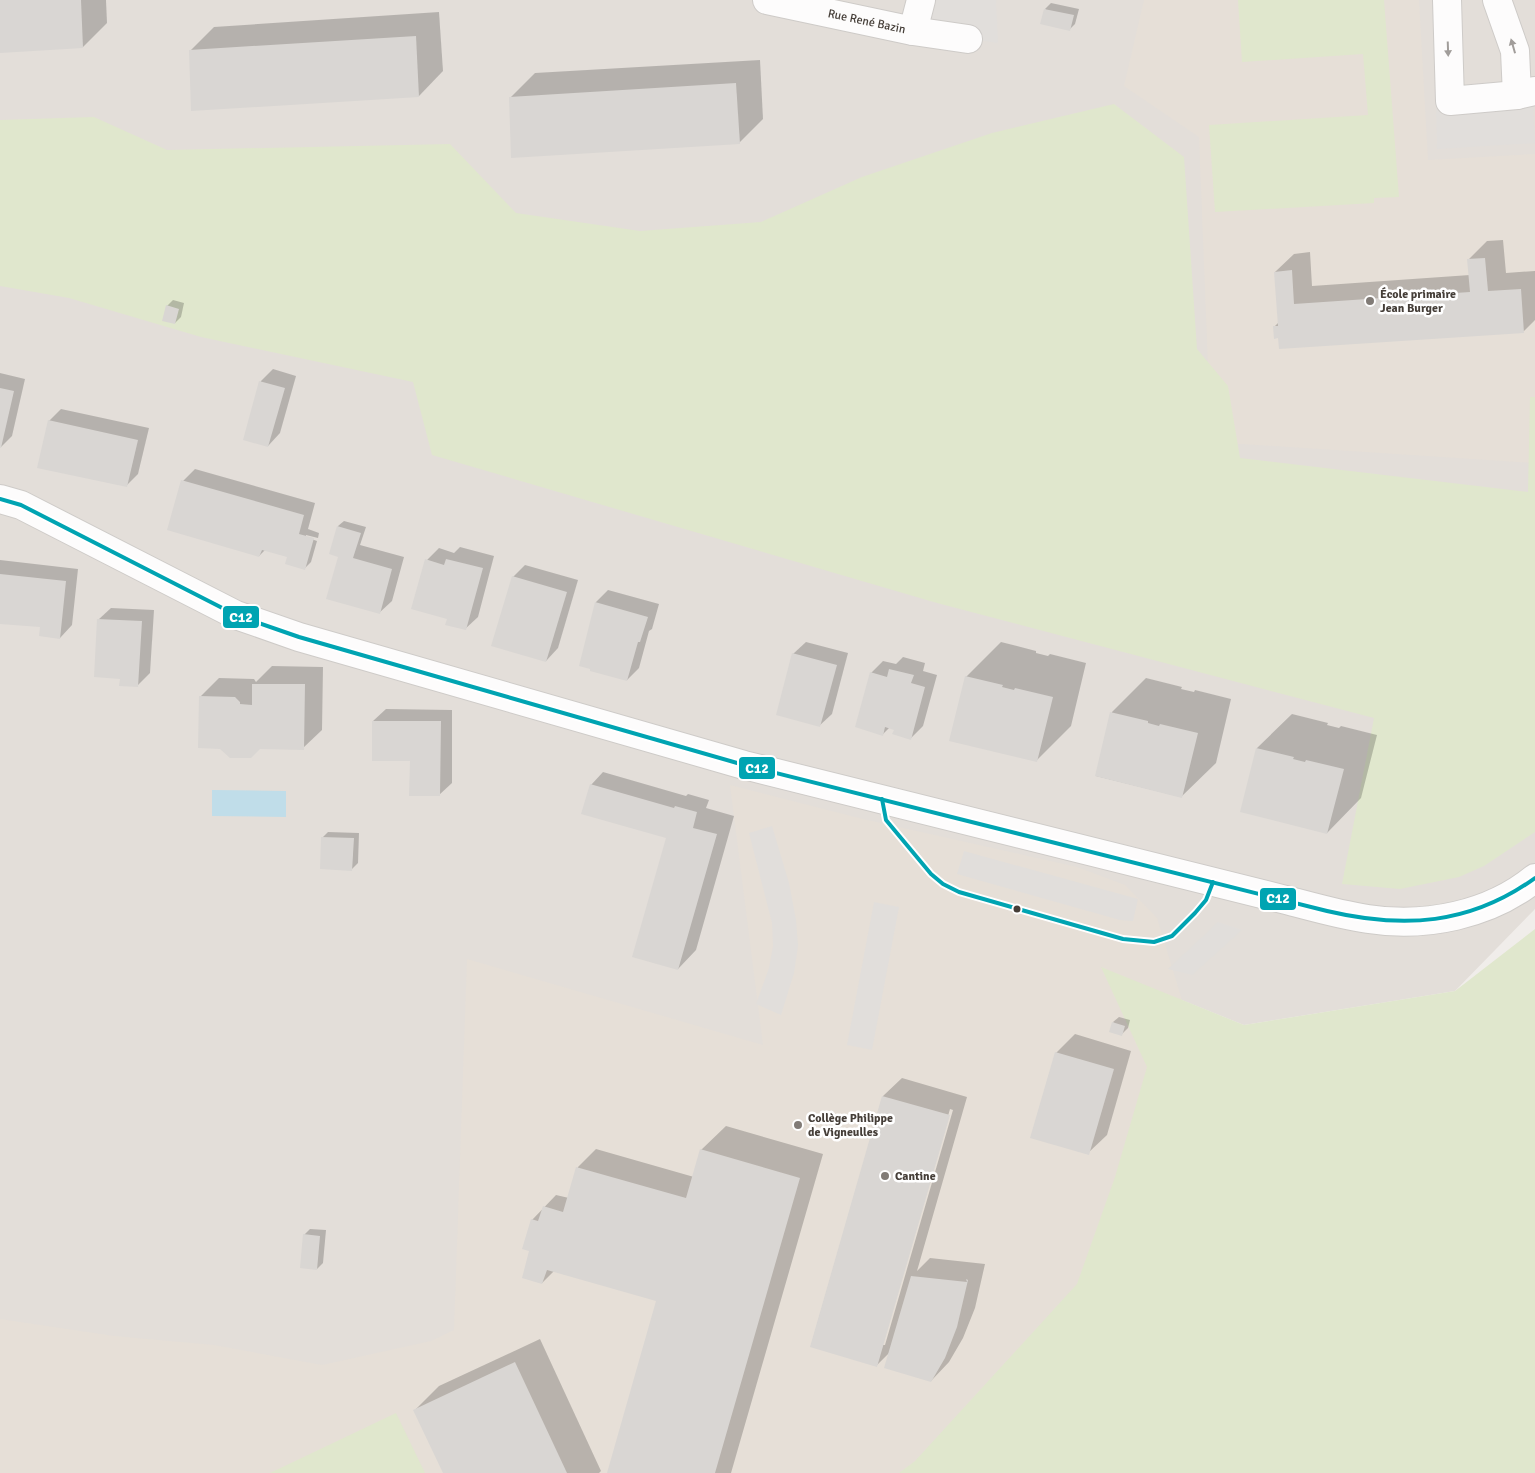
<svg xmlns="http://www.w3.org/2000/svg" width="1535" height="1473" font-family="Signika,sans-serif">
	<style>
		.residential { fill: #e3ded9 }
		.education { fill: #e6dfd7 }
		.green { fill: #e0e7cd }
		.parking { fill: #e1dedb }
		.water { fill: #c0dde9 }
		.shadow { fill: #0003; fill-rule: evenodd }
		.building { fill: #d9d6d3 }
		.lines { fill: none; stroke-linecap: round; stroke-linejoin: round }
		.minor-casing { stroke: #cecbc8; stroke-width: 30 }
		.minor { stroke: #fdfcfc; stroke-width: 28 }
		.bus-1-casing { stroke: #fff; stroke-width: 8 }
		.bus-1 { stroke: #00a4b2; stroke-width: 4 }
		.oneway { fill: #a19d9a }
		.poi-dot { fill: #817b76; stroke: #fff; stroke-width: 2 }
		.bus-dot { fill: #453e38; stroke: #fff; stroke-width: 2 }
		.labels { text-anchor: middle; stroke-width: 5; stroke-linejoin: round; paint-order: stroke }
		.street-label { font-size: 12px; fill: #453e38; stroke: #fff }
		.poi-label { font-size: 12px; font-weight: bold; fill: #453e38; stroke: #fff; text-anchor: start }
		.line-badge { stroke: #fff; stroke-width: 2 }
		.badge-label { font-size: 14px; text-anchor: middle; font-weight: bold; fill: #fff }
	</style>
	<rect width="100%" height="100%" fill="#f0edea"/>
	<!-- residential -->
	<polygon class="residential" points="0,0 1535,0 1535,909 1455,991 1244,1025 1102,968 1115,1177 0,1473"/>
	<!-- education -->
	<g class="education">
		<polygon points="1144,0 1419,0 1428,160 1535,154 1535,463 1211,442 1199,137 1124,86"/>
		<polygon points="730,785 863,819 1077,867 1125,885 1157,918 1195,1043 1139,1225 940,1473 0,1473 0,1319 114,1336 214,1345 322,1365 431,1341 454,1330 467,959 763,1045"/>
	</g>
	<!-- green -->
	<g class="green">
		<polygon points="1238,0 1384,0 1399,197 1374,198 1374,203 1215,212 1209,125 1368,115 1363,54 1242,62"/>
		<polygon points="1114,104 1184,157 1197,349 1228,386 1240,458 1528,492 1530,397 1535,397 1535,832 1484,866 1459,877 1400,889 1342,884 1374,718 937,603 432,455 413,382 201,337 69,298 0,286 0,120 94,117 167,150 450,144 516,213 640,231 761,222 862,177 992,133"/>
		<polygon points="1535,929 1535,1473 899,1473 915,1461 1077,1284 1115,1177 1147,1067 1101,967 1244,1025 1455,991"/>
		<polygon points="396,1413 425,1473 270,1473"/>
	</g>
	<!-- parking -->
	<g class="parking">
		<polygon points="921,0 996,0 998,43 913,31"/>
		<polygon points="1532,92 1535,143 1437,149 1436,103"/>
		<polygon points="772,826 789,883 796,920 798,946 794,973 781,1015 756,1004 769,968 773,946 772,923 749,833"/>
		<polygon points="964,851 1138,899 1133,921 1120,920 957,874"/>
		<polygon points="874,902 899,907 872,1050 847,1045"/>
		<polygon points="1218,922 1242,930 1192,975 1168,969"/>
	</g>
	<!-- water -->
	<polygon class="water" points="212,790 286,791 286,817 212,816"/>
	<!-- shadow -->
	<g class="shadow">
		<polygon points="0,0 106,0 107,23 83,47 0,52"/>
		<polygon points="1051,3 1079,9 1075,24 1069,30 1045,9"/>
		<polygon points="439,12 443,71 419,96 192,110 190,51 214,27"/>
		<polygon points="760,60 763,119 739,143 511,97 535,73"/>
		<polygon points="1503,240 1506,273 1535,271 1535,320 1524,331 1279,337 1275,326 1279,322 1275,272 1294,254 1310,252 1312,286 1470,275 1469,259 1487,241"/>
		<polygon points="173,300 184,303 181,317 175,323 167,306"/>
		<polygon points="273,369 296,376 280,433 268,446 244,439 261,381"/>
		<polygon points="0,373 25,379 12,436 0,448"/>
		<polygon points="61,409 149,428 138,474 126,486 49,421"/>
		<polygon points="195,469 315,503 308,529 319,533 318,538 306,535 306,537 317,541 311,562 305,568 290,556 265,550 259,556 183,481"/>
		<polygon points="344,521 366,527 360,545 404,557 392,601 379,613 340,555 338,526"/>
		<polygon points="460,547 494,556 478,617 465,629 449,618 427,560 439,548 454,553"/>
		<polygon points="0,560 78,569 72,625 60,638 41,626 0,622"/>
		<polygon points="525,565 578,580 558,648 546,661 513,577"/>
		<polygon points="608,590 659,604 652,629 649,631 639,668 627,680 580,665 596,602"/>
		<polygon points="111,608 154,610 150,673 138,685 121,677 98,620"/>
		<polygon points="806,642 848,653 832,714 819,726 793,654"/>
		<polygon points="1001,642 1036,651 1036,653 1048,656 1050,654 1086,663 1071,726 1036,761 966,677"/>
		<polygon points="903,657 925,663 923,671 937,675 923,726 911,738 890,727 883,734 871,673 883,661 896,664"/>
		<polygon points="272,666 323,667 322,730 303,748 221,747 200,697 219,678 254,679 256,682"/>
		<polygon points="1146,678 1182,687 1181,689 1194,692 1195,690 1231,699 1216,763 1181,797 1096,776 1112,712"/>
		<polygon points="386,709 452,710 452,783 439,795 411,760 373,721"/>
		<polygon points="1292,714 1328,723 1327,725 1339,728 1341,726 1377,735 1361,798 1327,833 1242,811 1257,748"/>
		<polygon points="603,772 686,796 688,794 709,800 706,808 734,816 696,950 678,969 668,834 591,785"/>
		<polygon points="328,832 359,833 358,863 352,869 322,838"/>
		<polygon points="1119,1017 1130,1020 1128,1028 1122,1034 1113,1022"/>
		<polygon points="1075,1034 1131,1051 1107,1135 1088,1153 1056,1053"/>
		<path d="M902,1078L967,1097L917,1271L930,1258L985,1264L975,1308L963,1338L949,1362L931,1381L890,1352L877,1365L811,1346L883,1096ZM950,1109L953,1110L885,1345H882Z"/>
		<polygon points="726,1126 823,1154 731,1473 608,1473 659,1297 554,1271 542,1283 531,1250 532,1220 556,1195 569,1198 578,1167 596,1149 694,1177 701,1150"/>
		<polygon points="310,1229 326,1230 323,1263 317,1269 304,1235"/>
		<polygon points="540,1339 601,1471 599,1473 444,1473 415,1410 439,1386"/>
	</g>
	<!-- building -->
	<g class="building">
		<polygon points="0,0 81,0 83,48 0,53"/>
		<polygon points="1044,9 1074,15 1070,31 1040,24"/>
		<polygon points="416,36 419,97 191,111 189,50"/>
		<polygon points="736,83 740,144 511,158 509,97"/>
		<polygon points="1485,258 1488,291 1521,289 1524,333 1279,349 1278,338 1274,339 1273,326 1278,326 1274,272 1292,270 1294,304 1470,292 1467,259"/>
		<polygon points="166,305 179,309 175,324 162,321"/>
		<polygon points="259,381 285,388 268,447 243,440"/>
		<polygon points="0,388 14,391 1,448 0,448"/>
		<polygon points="48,420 138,440 127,487 37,468"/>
		<polygon points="181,480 304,515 299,534 314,538 305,570 285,564 287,557 262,550 259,557 167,530"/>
		<polygon points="337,526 361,533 353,558 392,569 380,614 326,599 338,557 329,554"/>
		<polygon points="425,559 444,565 446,559 483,568 466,630 445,625 447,619 411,609"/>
		<polygon points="0,574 66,581 60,639 39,636 40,627 0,624"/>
		<polygon points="512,576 567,592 546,662 491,646"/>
		<polygon points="595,602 648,617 640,642 638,642 627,681 590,671 590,669 579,666"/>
		<polygon points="97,619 142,621 138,687 119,686 120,679 94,677"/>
		<polygon points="792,653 837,665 820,727 776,715"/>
		<polygon points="889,669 914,675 911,683 925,687 911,740 892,734 894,730 885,727 883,736 855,727 870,672 887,677"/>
		<polygon points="965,676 1003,685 1002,687 1014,690 1015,688 1053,697 1037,762 949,741"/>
		<polygon points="252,684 305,684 304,750 260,749 251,758 230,758 220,749 198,748 199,696 235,697 240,702 240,704 252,705"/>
		<polygon points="1110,712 1148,721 1148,723 1159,726 1160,724 1198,733 1182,798 1095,776"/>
		<polygon points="372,721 441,721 440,796 409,796 410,761 372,761"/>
		<polygon points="1256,748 1294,757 1293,759 1305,762 1306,760 1344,769 1327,834 1240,812"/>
		<polygon points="590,784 674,808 675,806 697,812 693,828 717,834 678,970 632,957 666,838 581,814"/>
		<polygon points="321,837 354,838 352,871 320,869"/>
		<polygon points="1112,1022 1125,1026 1122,1036 1109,1032"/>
		<polygon points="1055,1052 1114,1069 1089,1155 1030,1138"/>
		<polygon points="882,1096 950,1115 877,1367 810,1347"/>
		<polygon points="700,1149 800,1178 715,1473 607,1473 656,1301 547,1270 542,1284 522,1278 529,1251 522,1249 531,1219 538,1221 543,1206 563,1212 576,1167 686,1198"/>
		<polygon points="303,1234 320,1236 317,1270 300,1268"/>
		<polygon points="911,1276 967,1282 966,1279 968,1280 957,1327 945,1358 931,1382 884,1368"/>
		<polygon points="515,1362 567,1473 443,1473 413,1410"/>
	</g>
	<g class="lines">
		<!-- minor casing -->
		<g class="minor-casing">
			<g id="minor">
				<path id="s1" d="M767,0L913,31L968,39"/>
				<polyline points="1447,0 1450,101 1517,95 1535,91"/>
				<polyline points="1497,0 1515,51 1517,95"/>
				<polyline points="913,31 921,0"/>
				<path d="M0,499L21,505L236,615L299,637L744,765L1286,900C1313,907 1340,915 1368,919C1425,928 1490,915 1535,878"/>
			</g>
		</g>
		<!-- minor -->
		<use href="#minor" class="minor"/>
		<!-- bus-1 casing -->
		<g class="bus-1-casing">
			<g id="bus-1">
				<path d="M0,499L21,505L236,615L299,637L744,765L1327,911C1403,929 1470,925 1535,878"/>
				<polyline points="882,799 886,820 931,874 943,884 959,892 1123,939 1154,942 1172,936 1195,913 1206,900 1213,882"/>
			</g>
		</g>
		<!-- bus-1 -->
		<use href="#bus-1" class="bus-1"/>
	</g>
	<!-- one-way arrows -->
	<defs><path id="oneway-solid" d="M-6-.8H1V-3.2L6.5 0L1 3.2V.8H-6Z" transform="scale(1.25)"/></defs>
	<g class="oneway">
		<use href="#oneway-solid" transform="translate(1513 46) rotate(-106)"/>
		<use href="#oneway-solid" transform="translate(1448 49) rotate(88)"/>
	</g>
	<!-- markers -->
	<g class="poi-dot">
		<circle cx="1370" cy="301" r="5"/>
		<circle cx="798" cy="1125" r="5"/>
		<circle cx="885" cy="1176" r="5"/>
	</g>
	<circle class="bus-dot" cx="1017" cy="909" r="4.5"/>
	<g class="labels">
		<!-- street labels -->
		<g class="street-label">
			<text dy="4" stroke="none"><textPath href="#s1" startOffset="102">Rue René Bazin</textPath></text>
		</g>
		<!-- poi labels -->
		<g class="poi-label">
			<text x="1380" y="298">École primaire<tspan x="1380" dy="14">Jean Burger</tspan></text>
			<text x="808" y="1122">Collège Philippe<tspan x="808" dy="14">de Vigneulles</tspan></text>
			<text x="895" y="1180">Cantine</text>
		</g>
	</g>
	<g class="line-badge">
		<rect x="222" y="605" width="38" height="24" rx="5" fill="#00a4b2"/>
		<rect x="738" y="756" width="38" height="24" rx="5" fill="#00a4b2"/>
		<rect x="1259" y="887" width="38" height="24" rx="5" fill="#00a4b2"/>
	</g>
	<g class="badge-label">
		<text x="241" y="622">C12</text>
		<text x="757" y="773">C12</text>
		<text x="1278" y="903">C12</text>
	</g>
</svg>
